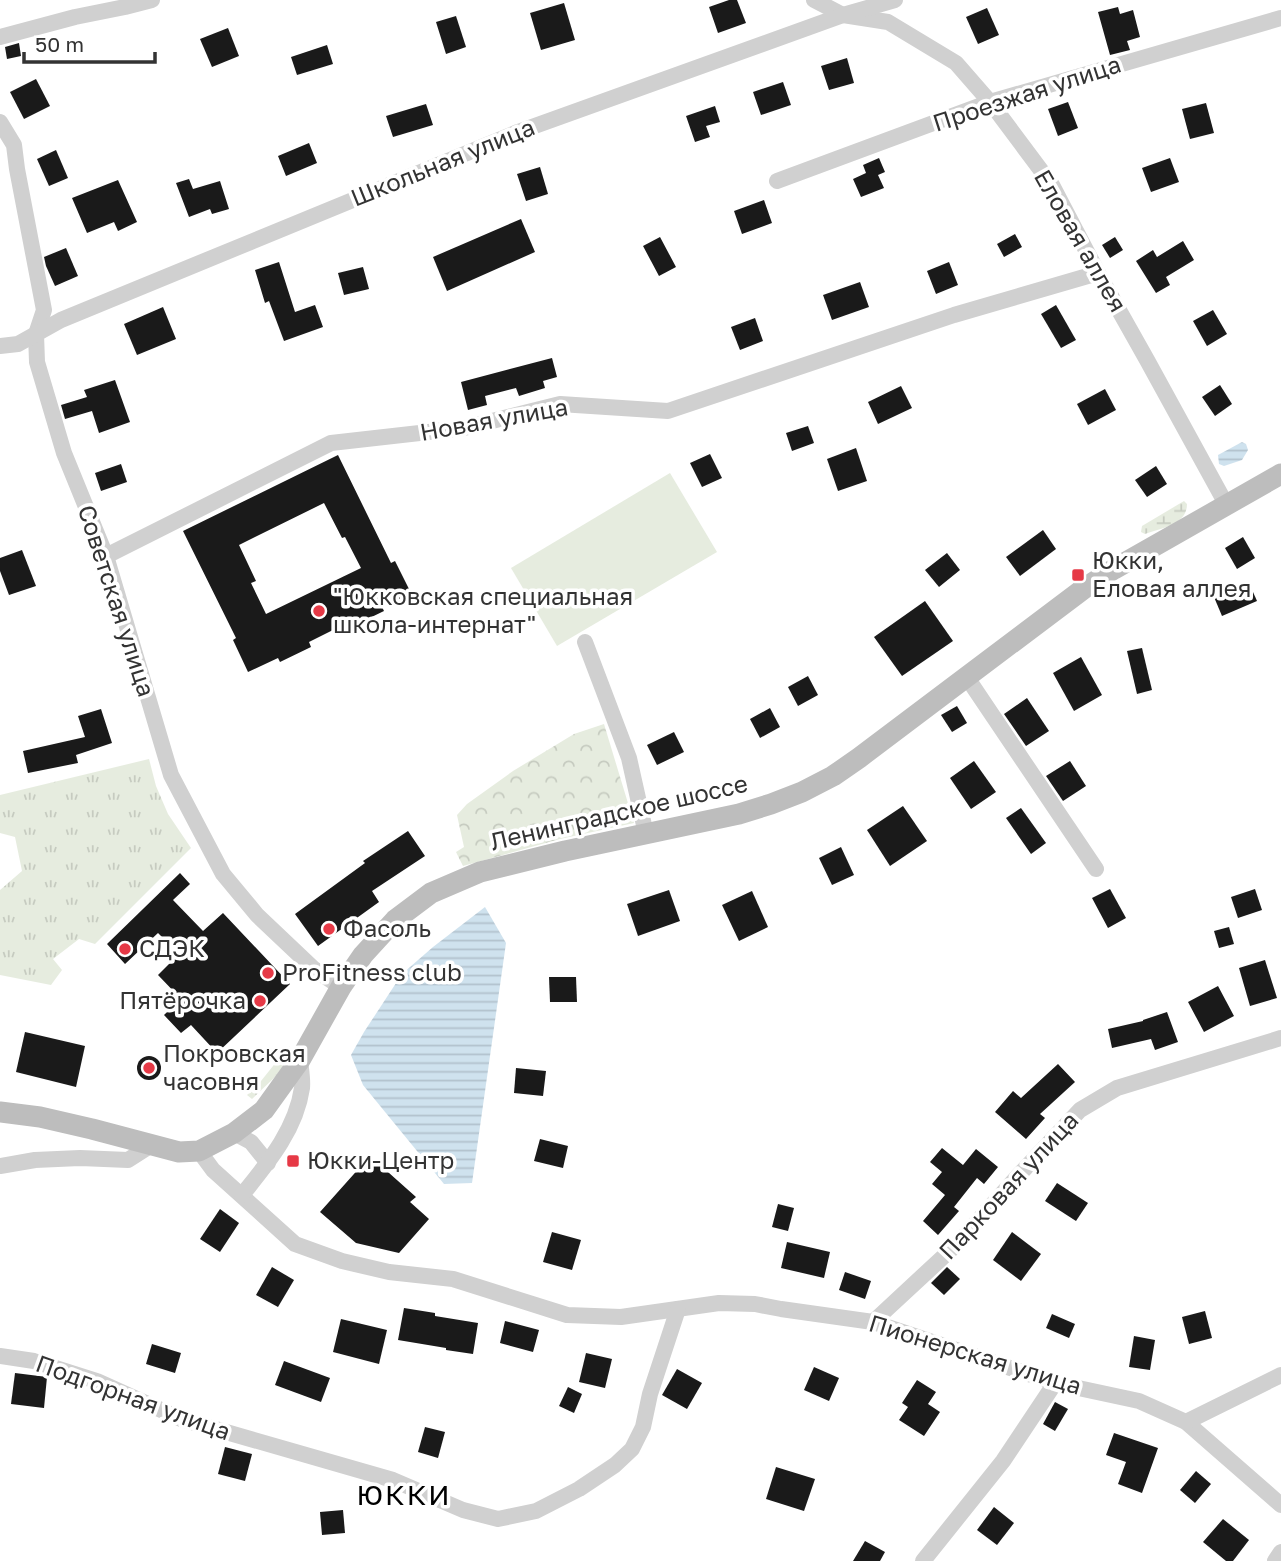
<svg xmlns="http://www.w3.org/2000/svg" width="1281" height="1561" font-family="'Golos Text',sans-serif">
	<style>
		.grass { fill: url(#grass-tufts) }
		.forest { fill: url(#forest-crowns) }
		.wetland { fill: url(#wetland-marsh) }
		.pitch { fill: #e6ecdf }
		.water { fill: url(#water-rules) }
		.building { fill: #1a1a1a; fill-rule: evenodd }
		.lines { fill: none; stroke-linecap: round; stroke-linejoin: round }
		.street { stroke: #d0d0d0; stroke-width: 16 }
		.secondary { stroke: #bdbdbd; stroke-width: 21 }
		.poi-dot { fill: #e63946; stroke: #fff; stroke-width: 2.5 }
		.labels { text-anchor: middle; stroke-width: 7; stroke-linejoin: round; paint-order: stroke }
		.street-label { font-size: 24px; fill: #333; stroke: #fff }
		.poi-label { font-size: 24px; fill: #333; stroke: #fff; text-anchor: start }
		.quarter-label { font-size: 28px; letter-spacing: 2px; fill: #000; stroke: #fff }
	</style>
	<defs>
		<pattern id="grass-tufts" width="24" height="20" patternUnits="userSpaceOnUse" patternTransform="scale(1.75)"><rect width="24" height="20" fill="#e6ecdf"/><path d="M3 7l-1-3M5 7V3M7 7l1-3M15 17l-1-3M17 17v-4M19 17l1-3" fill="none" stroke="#c6cbc0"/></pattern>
		<pattern id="forest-crowns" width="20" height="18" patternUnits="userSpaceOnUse" patternTransform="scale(1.75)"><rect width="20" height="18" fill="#e6ecdf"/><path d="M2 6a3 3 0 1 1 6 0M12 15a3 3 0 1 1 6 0" fill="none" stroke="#c6cbc0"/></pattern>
		<pattern id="wetland-marsh" width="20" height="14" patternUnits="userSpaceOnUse" patternTransform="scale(1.75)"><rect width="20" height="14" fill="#e6ecdf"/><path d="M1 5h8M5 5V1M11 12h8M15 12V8" fill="none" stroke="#c6cbc0"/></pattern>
		<pattern id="water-rules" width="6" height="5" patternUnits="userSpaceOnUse" patternTransform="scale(1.75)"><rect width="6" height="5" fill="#cfe2ee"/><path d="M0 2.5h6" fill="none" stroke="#b2c2cd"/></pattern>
	</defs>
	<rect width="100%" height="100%" fill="#fff"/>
	<!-- grass -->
	<g class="grass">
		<polygon points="149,759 156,786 168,814 191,848 95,944 79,939 53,959 62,970 51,985 0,975 0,890 22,871 15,837 0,833 0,795"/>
		<polygon points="289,1046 294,1052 274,1078 252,1099 247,1095 261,1081"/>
	</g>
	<!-- forest -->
	<polygon class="forest" points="604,724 634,823 560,839 463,866 456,852 464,847 457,815 467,804 513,771 574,734"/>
	<!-- wetland -->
	<path class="wetland" d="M1184,501L1187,504C1187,525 1161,528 1145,534L1141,532L1142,526Z"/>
	<!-- pitch -->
	<polygon class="pitch" points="670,473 717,552 557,646 511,568"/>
	<!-- water -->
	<g class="water">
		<polygon points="1242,442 1246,444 1248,450 1242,460 1224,466 1219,464 1218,455"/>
		<polygon points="485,907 506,943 472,1183 444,1184 363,1085 351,1055 364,1032 402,974 433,947"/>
	</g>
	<!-- building -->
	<g class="building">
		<polygon points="729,0 737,0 746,23 718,33 709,7"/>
		<polygon points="564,3 575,40 541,50 530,13"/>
		<polygon points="1118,7 1120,14 1133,10 1140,37 1127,41 1130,50 1110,55 1098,12"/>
		<polygon points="987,8 999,35 978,44 966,17"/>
		<polygon points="456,16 466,47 446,54 436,22"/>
		<polygon points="228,28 239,56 212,67 200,39"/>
		<polygon points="19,43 21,56 7,59 5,47"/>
		<polygon points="327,45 333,64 297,75 291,57"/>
		<polygon points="847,58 854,83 829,90 821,66"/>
		<polygon points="36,79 50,106 24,119 10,92"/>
		<polygon points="783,82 791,105 761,115 753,92"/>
		<polygon points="1068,102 1078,128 1058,136 1048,109"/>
		<polygon points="1206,103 1214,133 1190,139 1182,109"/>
		<polygon points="426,104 433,125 393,137 386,116"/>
		<polygon points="715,106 720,122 706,126 710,137 695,142 686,116"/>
		<polygon points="309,143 317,163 286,176 278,156"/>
		<polygon points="56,150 68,178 49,186 37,159"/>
		<polygon points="879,158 885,172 878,175 884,188 861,197 853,179 866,173 863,165"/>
		<polygon points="1170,158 1179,182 1151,192 1142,168"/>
		<polygon points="540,167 548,194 526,201 517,174"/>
		<polygon points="189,179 193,189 220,181 229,209 212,214 210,209 189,217 176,183"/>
		<polygon points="118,180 137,222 118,231 114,222 87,233 72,198"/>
		<polygon points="764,200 772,223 742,234 734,211"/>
		<polygon points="521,219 535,252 447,291 433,257"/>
		<polygon points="1015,234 1022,247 1004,257 997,244"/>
		<polygon points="660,237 676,267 659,276 643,246"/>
		<polygon points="1115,237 1123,250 1110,258 1102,245"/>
		<polygon points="1183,241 1194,260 1166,277 1170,285 1156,293 1136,261 1153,250 1157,257"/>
		<polygon points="66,248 78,276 55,286 46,266 44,257"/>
		<polygon points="279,262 295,312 315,305 323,327 284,341 269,301 265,303 255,270"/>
		<polygon points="949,262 958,285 936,294 927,271"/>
		<polygon points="363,267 369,289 344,295 338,273"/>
		<polygon points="860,282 869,307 832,320 823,295"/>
		<polygon points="1056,305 1076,340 1061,348 1041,314"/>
		<polygon points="163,307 176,339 137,355 124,324"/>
		<polygon points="1213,310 1227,334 1207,346 1193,321"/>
		<polygon points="755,318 763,341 740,350 731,327"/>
		<polygon points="552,358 557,377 543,381 545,388 519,396 516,388 485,396 487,405 468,410 461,382"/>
		<polygon points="115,380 130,422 99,433 92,411 65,419 61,405 87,397 84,390"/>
		<polygon points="1220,385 1232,404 1215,416 1202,397"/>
		<polygon points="901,386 912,408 878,424 868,402"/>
		<polygon points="1105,389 1116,410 1088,425 1077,404"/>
		<polygon points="808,426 814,443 792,451 786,433"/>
		<polygon points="856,448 867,481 838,491 827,459"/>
		<polygon points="710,454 722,478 702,487 690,463"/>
		<path d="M338,455L391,563L395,561L411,593L382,607L384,611L353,626L351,621L309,642L311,647L280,662L278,658L248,672L233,640L236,638L183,531ZM324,503L342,538L345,537L361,568L266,614L251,583L256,581L239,545Z"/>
		<polygon points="121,464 127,482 101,491 95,473"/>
		<polygon points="1156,466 1167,484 1147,497 1135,480"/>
		<polygon points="1043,530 1056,549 1020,576 1006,557"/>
		<polygon points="1243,537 1255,558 1237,569 1225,548"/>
		<polygon points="22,550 36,586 9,595 0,571 0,558"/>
		<polygon points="947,553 960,570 939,587 925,570"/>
		<polygon points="1249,583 1257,601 1222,616 1214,597"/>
		<polygon points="925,601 953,641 902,676 874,637"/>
		<polygon points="1142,648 1152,690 1137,694 1127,651"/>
		<polygon points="1081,657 1102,695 1074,711 1053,673"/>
		<polygon points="808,676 818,695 798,706 788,687"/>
		<polygon points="1027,698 1049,731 1026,746 1004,714"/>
		<polygon points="957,706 967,723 952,732 941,715"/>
		<polygon points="770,708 780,727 760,738 750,719"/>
		<polygon points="101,709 112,743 76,755 78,763 28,773 23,751 85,737 78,716"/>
		<polygon points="674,732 684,752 657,765 647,745"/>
		<polygon points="974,761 996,792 971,809 950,778"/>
		<polygon points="1070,761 1086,786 1063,801 1046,776"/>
		<polygon points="903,806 927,841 890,866 867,830"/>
		<polygon points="1021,808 1046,843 1031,854 1006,818"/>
		<polygon points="408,831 425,856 372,891 379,902 318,946 295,914 365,863 363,861"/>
		<polygon points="841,847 854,875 832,885 819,858"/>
		<polygon points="180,873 190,884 173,900 203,931 223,913 290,984 217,1053 191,1025 181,1033 164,1015 181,999 158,975 179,954 158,933 125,964 107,944"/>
		<polygon points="1110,889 1126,918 1108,928 1092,898"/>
		<polygon points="1255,889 1262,910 1238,918 1231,897"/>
		<polygon points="669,890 680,921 638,936 627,904"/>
		<polygon points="752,891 768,927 739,941 722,905"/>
		<polygon points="1229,927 1234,944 1219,948 1214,931"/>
		<polygon points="1265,960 1277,998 1250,1006 1239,968"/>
		<polygon points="549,977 576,977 577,1002 550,1002"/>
		<polygon points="1218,986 1234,1016 1204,1032 1188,1002"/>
		<polygon points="1167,1012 1178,1042 1155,1050 1151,1039 1112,1048 1108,1029 1143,1021 1143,1020"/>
		<polygon points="25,1032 85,1046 76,1087 16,1072"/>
		<circle cx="149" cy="1068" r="12"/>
		<polygon points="1058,1064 1075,1082 1040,1114 1045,1118 1026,1139 995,1112 1013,1091 1021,1098"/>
		<polygon points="516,1068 546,1071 543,1096 514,1093"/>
		<polygon points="540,1139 568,1146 563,1168 534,1161"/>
		<polygon points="942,1148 963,1165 976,1149 998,1167 984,1184 977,1178 954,1207 959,1211 938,1235 923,1221 945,1195 932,1184 942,1172 930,1162"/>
		<polygon points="370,1156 416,1197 410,1202 429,1219 399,1253 356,1243 320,1212"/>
		<polygon points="1057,1183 1088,1203 1076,1221 1045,1201"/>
		<polygon points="778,1204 794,1208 788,1231 772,1227"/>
		<polygon points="220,1209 239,1223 220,1252 200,1239"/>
		<polygon points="552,1232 581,1240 572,1270 543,1262"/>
		<polygon points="1012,1232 1041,1254 1021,1281 993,1260"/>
		<polygon points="787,1242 830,1252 824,1278 781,1268"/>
		<polygon points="272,1267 294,1280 278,1307 256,1295"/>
		<polygon points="947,1267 960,1279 944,1295 931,1283"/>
		<polygon points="845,1272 871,1281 865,1299 839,1290"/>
		<polygon points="404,1308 435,1313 435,1316 478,1323 473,1354 446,1350 446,1348 398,1340"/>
		<polygon points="1205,1311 1212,1338 1189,1344 1182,1317"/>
		<polygon points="1052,1314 1075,1324 1069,1338 1046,1328"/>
		<polygon points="341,1319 387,1330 379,1364 333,1352"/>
		<polygon points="505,1321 539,1330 533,1352 500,1343"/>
		<polygon points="1134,1336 1155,1340 1150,1370 1129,1367"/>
		<polygon points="152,1344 181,1353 175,1373 146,1364"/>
		<polygon points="586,1353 612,1359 605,1388 579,1382"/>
		<polygon points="284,1361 330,1378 321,1402 275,1385"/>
		<polygon points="814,1367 839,1378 829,1401 804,1390"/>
		<polygon points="677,1369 702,1383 687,1409 662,1395"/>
		<polygon points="15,1373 47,1377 44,1408 11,1404"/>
		<polygon points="917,1380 936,1392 928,1404 940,1412 924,1436 899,1420 908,1407 902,1403"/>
		<polygon points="568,1387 582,1394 574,1413 559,1406"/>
		<polygon points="1055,1402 1068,1409 1055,1431 1043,1424"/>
		<polygon points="425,1427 445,1432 438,1458 418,1452"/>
		<polygon points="1114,1433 1158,1448 1142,1493 1118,1484 1126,1462 1106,1455"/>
		<polygon points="225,1447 252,1454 245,1481 218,1474"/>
		<polygon points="776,1467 815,1479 804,1511 766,1499"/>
		<polygon points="1196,1471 1211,1484 1195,1503 1180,1490"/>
		<polygon points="994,1507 1014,1523 997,1545 977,1530"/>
		<polygon points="343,1510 345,1533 322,1535 320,1512"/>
		<polygon points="1223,1519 1249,1540 1233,1561 1226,1561 1203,1542"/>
		<polygon points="865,1541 885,1552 880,1561 853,1561"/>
	</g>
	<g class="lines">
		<!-- street -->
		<g class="street">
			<polyline points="814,0 843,15 888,22 956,63 990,102 1052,185 1098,273 1147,360 1226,504"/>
			<polyline points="0,37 75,17 125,7 152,0"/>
			<polyline points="0,122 14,145 17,169 44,310 36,334 37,362 64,453 106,556 171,775 223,874 257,915 314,969 341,987"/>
			<polyline points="777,181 990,102 1281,18"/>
			<polyline points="0,346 18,344 61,320 518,132 843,15 895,0"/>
			<polyline points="106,556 331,443 464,428 560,404 668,411 954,315 1098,273"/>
			<polyline points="585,642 629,758 646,834"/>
			<polyline points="966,676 1096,869"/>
			<polyline points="234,1133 251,1142 268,1163"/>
			<polyline points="199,1151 213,1170 295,1244 342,1261 389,1272 453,1279 567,1315 621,1317 719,1303 755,1304 781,1309 873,1322 1055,1383 1139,1401 1186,1422 1281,1505"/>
			<polyline points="0,1166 35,1160 80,1158 128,1160 153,1144"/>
			<path d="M242,1195C267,1164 296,1130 302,1088C303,1080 301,1069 300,1060"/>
			<polyline points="873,1322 956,1245 1017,1177 1080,1110 1117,1088 1281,1038"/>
			<polyline points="0,1356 34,1361 97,1381 181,1419 393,1480 463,1510 498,1519 536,1511 579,1489 615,1465 632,1449 643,1427 650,1394 678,1309"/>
			<polyline points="1186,1422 1281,1375"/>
			<polyline points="923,1561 1003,1461 1055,1383"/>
			<polyline points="1275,1561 1281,1552"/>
		</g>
		<!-- secondary -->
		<polyline class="secondary" points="0,1112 40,1117 92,1129 179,1152 199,1151 234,1133 264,1110 300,1060 341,987 363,955 395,920 431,893 480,872 565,851 739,814 771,804 802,792 833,776 859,758 1086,587 1114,569 1281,474"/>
	</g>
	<!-- markers -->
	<g class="poi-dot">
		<rect x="1071" y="568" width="14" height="14" rx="3.5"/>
		<circle cx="319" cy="611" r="7"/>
		<circle cx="329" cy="929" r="7"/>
		<circle cx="125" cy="949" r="7"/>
		<circle cx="268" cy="973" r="7"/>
		<circle cx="260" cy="1001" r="7"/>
		<circle cx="149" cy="1068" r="7"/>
		<rect x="286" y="1154" width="14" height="14" rx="3.5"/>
	</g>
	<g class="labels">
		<!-- street labels -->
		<g class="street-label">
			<text transform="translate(1027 94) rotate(-18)" y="8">Проезжая улица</text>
			<text transform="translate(443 163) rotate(-22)" y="8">Школьная улица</text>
			<text transform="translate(1080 241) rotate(60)" y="8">Еловая аллея</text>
			<text transform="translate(494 420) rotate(-10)" y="8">Новая улица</text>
			<text transform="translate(116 601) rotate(72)" y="8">Советская улица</text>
			<text transform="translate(619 813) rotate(-13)" y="8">Ленинградское шоссе</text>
			<text transform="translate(1009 1186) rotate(-47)" y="8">Парковая улица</text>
			<text transform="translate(975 1355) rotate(17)" y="8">Пионерская улица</text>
			<text transform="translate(133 1398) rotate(20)" y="8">Подгорная улица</text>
		</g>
		<!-- poi labels -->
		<g class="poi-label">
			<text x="1092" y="569">Юкки,<tspan x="1092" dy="28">Еловая аллея</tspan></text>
			<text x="333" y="605">"Юкковская специальная<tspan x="333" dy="28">школа-интернат"</tspan></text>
			<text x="343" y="937">Фасоль</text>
			<text x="139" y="957">СДЭК</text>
			<text x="282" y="981">ProFitness club</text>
			<text x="246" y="1009" text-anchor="end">Пятёрочка</text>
			<text x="163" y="1062">Покровская<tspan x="163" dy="28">часовня</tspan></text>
			<text x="307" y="1169">Юкки-Центр</text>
		</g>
		<!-- quarter labels -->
		<g class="quarter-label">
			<text x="404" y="1505">ЮККИ</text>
		</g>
	</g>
	<!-- scale -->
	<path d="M24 52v10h131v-10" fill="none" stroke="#333333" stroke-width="3.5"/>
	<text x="35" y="52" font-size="21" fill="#333333" stroke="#ffffff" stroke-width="5" paint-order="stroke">50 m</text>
</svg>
